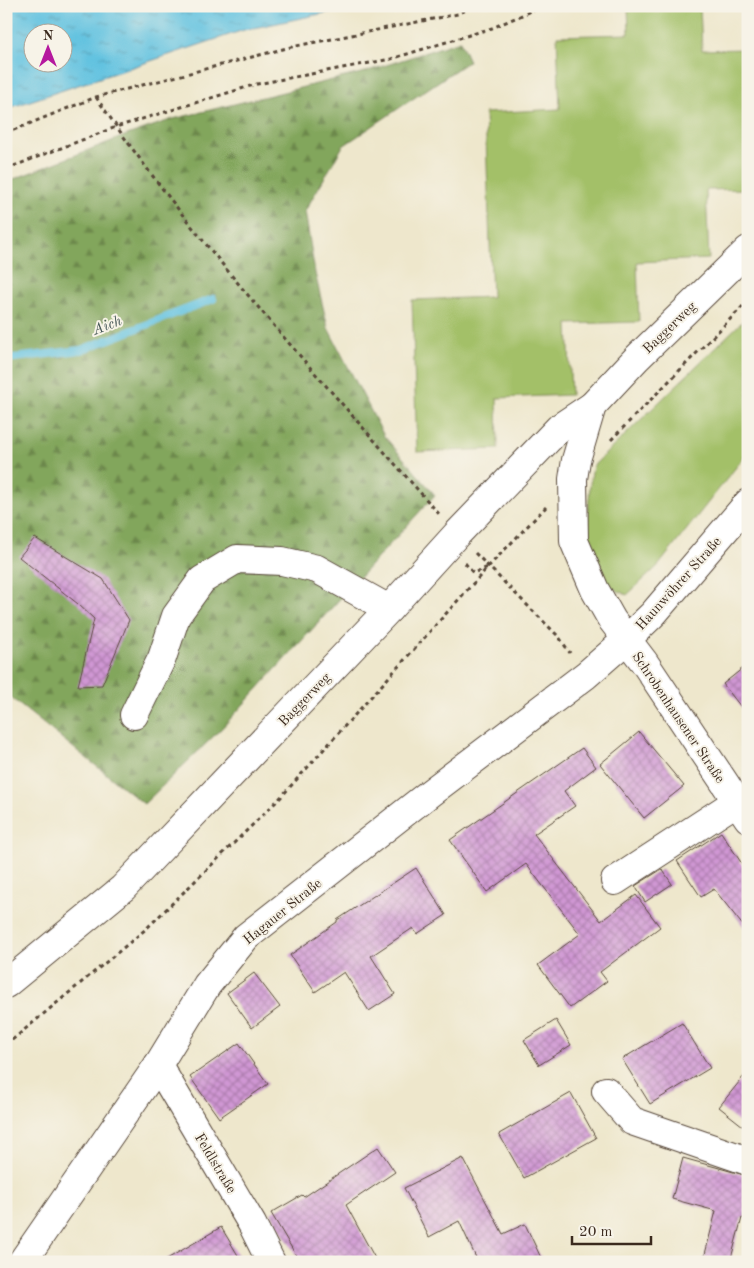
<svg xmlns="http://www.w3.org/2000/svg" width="754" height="1268" font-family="'Old Standard TT',serif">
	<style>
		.grass { fill: #a3c067; stroke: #6f7542 }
		.forest { fill: url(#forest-firs); stroke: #5e683d }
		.water { fill: url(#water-ripples); stroke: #4e767f; fill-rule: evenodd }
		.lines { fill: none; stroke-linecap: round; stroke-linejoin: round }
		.stream { stroke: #62c2e0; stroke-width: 8 }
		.building { fill: url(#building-cross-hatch) }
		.minor-casing { stroke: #564638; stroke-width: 30 }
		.path { stroke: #564638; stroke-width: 3; stroke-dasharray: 4 4; stroke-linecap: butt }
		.minor { stroke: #fff; stroke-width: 28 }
		.labels { text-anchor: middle; stroke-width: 4; stroke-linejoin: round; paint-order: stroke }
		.street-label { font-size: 14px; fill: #3b2a1e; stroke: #f7f3e8 }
		.water-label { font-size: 15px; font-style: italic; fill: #475858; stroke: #f7f3e8 }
	</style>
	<defs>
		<pattern id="forest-firs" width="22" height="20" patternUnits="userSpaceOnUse" patternTransform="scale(1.25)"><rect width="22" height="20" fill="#82a65c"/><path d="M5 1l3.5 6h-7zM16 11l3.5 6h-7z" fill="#6c874b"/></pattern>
		<pattern id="water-ripples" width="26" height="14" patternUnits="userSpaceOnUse" patternTransform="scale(1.25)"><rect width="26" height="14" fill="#62c2e0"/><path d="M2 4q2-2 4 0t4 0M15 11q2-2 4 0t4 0" fill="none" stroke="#529eb5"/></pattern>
		<pattern id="building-cross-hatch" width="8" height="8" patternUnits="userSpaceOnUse" patternTransform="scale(1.25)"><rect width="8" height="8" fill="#d097d4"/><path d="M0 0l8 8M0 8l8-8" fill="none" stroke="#aa7bab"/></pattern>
	</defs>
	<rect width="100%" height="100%" fill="#f7f3e8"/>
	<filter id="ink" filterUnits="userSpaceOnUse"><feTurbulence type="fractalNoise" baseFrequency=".02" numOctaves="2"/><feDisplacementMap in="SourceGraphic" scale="10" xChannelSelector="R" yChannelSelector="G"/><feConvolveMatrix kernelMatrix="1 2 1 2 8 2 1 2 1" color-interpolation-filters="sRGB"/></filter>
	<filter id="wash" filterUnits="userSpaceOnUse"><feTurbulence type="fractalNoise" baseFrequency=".0096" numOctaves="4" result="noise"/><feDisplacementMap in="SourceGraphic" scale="20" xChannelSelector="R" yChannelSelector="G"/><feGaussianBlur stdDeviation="1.12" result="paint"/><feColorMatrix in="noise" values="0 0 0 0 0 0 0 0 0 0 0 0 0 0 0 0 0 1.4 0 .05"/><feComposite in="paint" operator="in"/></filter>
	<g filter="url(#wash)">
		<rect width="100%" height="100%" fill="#eee7cc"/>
		<!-- grass -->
		<g class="grass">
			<polygon points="628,6 700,6 702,50 748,49 748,189 706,190 709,259 637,262 639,322 568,324 571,395 497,398 498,449 417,452 412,300 492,297 485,113 560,109 557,36 629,34"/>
			<polygon points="748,316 748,452 658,566 627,595 603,584 605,582 588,538 587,531 590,484 593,466"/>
		</g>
		<!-- forest -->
		<polygon class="forest" points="460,41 469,61 343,146 305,211 315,273 328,328 384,436 435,495 221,729 144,804 6,694 6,182 127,135 173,119 365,72"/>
		<!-- water -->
		<path class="water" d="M6,6H359L244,30L6,109ZM32,32H62V62H32Z"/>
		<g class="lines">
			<!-- stream -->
			<polyline class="stream" points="6,359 81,350 213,299"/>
		</g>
		<g id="blocks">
			<!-- building -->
			<g class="building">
				<polygon points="35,538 103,579 129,620 102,685 78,686 94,619 78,604 19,557"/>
				<polygon points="748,664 748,716 723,684"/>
				<polygon points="639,732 684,786 644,818 600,764"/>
				<polygon points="582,748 596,767 564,791 575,806 534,834 601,921 636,895 660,927 600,972 607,981 570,1008 538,965 580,934 526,864 487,892 450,840"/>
				<polygon points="721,832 748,873 748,932 714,889 701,897 677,861"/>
				<polygon points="416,868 446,915 417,934 413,928 371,956 395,994 369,1011 344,972 315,992 290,955 337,922 337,920"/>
				<polygon points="662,869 672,884 645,902 635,886"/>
				<polygon points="254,973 280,1007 252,1028 227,993"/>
				<polygon points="556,1020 571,1045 539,1065 524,1040"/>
				<polygon points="682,1023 710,1068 650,1104 622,1059"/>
				<polygon points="239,1043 268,1084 219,1118 190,1077"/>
				<polygon points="748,1071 748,1130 719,1107"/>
				<polygon points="571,1093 596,1138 524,1178 499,1134"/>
				<polygon points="378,1147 395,1172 346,1205 377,1262 300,1262 271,1213 302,1195 304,1197"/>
				<polygon points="463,1158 503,1234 525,1224 543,1262 478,1262 459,1221 429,1237 404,1188"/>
				<polygon points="683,1158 748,1176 748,1219 742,1218 730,1262 703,1262 716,1211 672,1199"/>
				<polygon points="221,1227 242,1262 162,1262"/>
			</g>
		</g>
	</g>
	<g filter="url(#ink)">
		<use href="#blocks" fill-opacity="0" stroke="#564638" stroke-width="1"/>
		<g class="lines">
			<!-- minor casing -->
			<g class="minor-casing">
				<g id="minor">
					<polyline points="748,250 637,358 592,406 576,460 573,479 574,541 595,590 612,620 644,662 748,818"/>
					<polyline points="134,715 162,658 176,616 202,580 237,559 282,561 317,569 389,609"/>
					<polyline points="615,881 736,802"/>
					<polyline points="6,984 123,888 389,609 457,534 559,428 592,406"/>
					<polyline points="158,1065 252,1224 271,1262"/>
					<polyline points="606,1091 632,1121 748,1161"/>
					<polyline points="22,1262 158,1065 207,985 246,937 430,793 586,675 626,640 653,614 748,503"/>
				</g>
			</g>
			<!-- path -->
			<g class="path">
				<path d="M96,97C198,247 321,379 440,515"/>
				<polyline points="6,133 96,97 291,47 458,14 474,6"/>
				<polyline points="6,169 116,127 257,84 391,59 492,28 543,6"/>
				<polyline points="611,440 748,301"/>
				<polyline points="475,553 559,637 570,653"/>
				<polyline points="465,563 473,573 488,567"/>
				<polyline points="6,1045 146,929 280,798 488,567 546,507"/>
			</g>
			<!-- minor -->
			<use href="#minor" class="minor"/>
		</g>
	</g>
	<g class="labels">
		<!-- street labels -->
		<g class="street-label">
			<text transform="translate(669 327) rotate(-44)" y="5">Baggerweg</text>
			<text transform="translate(678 583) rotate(-48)" y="5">Haunwöhrer Straße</text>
			<text transform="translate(304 699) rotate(-46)" y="5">Baggerweg</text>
			<text transform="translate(679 717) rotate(56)" y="5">Schrobenhausener Straße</text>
			<text transform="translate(282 911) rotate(-39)" y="5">Hagauer Straße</text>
			<text transform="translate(216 1163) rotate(59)" y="5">Feldlstraße</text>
		</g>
		<!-- water labels -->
		<g class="water-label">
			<text transform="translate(107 325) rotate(-21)" y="5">Aich</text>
		</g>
	</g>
	<!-- margin -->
	<rect width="754" height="1268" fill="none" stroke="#f7f3e8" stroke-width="25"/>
	<!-- north arrow -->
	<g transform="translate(48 48)"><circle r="24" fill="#f7f3e8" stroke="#aca397"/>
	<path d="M0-4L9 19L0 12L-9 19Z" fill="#b5179e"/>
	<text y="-8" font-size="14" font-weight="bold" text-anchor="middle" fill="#3b2a1e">N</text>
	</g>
	<!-- scale -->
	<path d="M572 1236v8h79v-8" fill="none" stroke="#3b2a1e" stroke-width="2.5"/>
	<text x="579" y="1236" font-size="15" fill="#3b2a1e" stroke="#f7f3e8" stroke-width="4" paint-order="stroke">20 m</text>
</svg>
